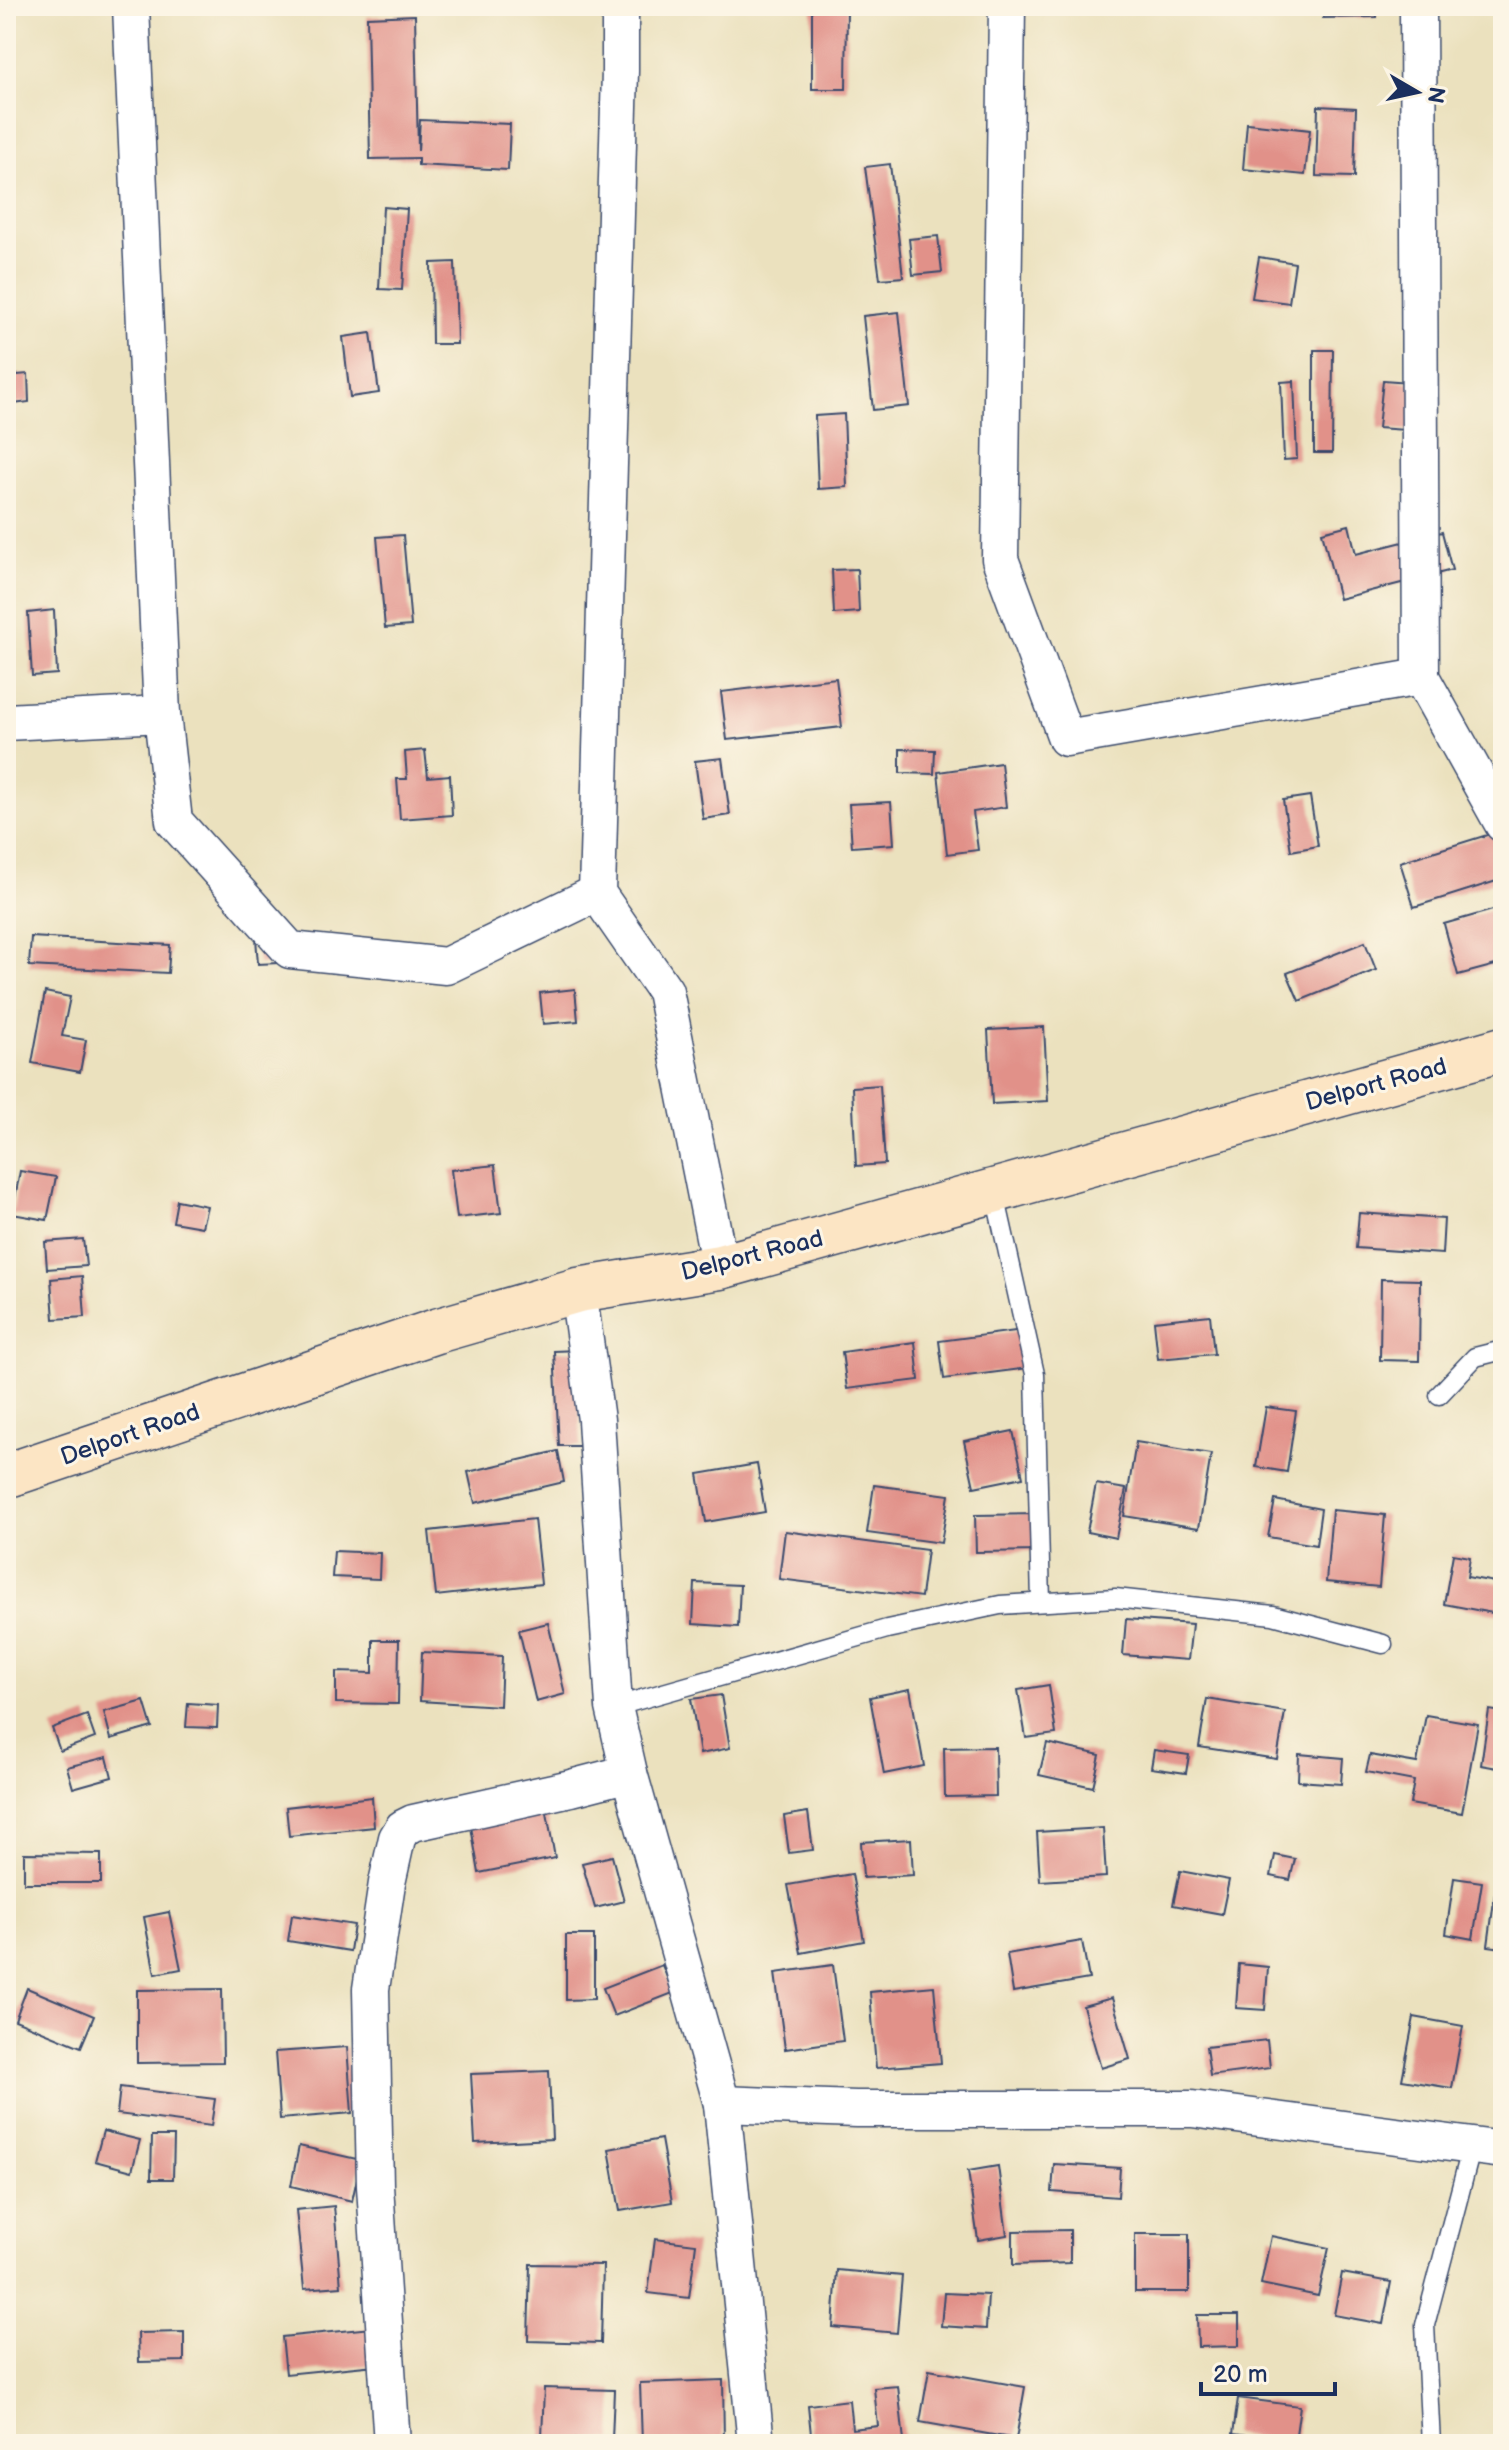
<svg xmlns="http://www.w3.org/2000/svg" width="1509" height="2450" font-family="'Balsamiq Sans',sans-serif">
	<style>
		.building { fill: #e19189 }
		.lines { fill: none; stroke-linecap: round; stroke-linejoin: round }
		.lane-casing { stroke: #3a4a6c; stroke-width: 21 }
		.street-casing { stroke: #3a4a6c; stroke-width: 39 }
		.secondary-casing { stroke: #3a4a6c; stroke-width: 47 }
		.lane { stroke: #fff; stroke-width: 18 }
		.street { stroke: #fff; stroke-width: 36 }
		.secondary { stroke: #fce5c4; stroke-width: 44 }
		.labels { text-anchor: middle; stroke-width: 6; stroke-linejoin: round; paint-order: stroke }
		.street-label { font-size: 24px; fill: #1b2f5e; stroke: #fcf5e5 }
	</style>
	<rect width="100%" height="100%" fill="#fcf5e5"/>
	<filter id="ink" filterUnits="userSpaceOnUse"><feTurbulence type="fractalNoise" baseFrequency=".0125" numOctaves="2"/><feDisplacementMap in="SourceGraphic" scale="16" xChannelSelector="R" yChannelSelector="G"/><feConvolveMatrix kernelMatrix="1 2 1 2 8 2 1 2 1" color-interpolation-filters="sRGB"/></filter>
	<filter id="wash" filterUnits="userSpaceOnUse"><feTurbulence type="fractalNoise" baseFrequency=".006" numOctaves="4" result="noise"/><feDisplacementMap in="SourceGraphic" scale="32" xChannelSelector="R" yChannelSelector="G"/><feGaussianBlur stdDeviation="1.8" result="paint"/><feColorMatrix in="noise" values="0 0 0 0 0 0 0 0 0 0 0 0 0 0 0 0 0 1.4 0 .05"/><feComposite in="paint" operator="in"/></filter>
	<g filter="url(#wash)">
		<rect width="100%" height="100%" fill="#ebe1be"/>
		<g id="blocks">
			<!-- building -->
			<g class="building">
				<polygon points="812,6 847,6 846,89 812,89"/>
				<polygon points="1323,6 1377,6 1377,17 1323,18"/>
				<polygon points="415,15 418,151 420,120 510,124 508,170 418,165 418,158 370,159 367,17"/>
				<polygon points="1318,106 1356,108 1354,177 1316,176"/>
				<polygon points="1247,123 1310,130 1305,175 1243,169"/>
				<polygon points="890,164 903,277 880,279 865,167"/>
				<polygon points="383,207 407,209 402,290 379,289"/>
				<polygon points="938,236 942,272 913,275 909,239"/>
				<polygon points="1259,257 1295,263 1289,303 1252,298"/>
				<polygon points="455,262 457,344 432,344 431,263"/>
				<polygon points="899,312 909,406 873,410 863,316"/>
				<polygon points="371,333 379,393 350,397 343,337"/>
				<polygon points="1314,350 1333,350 1332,453 1314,453"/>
				<polygon points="28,374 29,402 6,405 6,376"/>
				<polygon points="1383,380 1423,383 1419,431 1378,428"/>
				<polygon points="1294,381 1297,459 1284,460 1281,382"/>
				<polygon points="844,414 847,487 818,489 815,416"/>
				<polygon points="1349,525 1356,554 1442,532 1452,570 1339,599 1322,532"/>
				<polygon points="403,535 411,626 385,628 377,537"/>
				<polygon points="857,569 859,612 834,614 832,570"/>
				<polygon points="54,610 57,674 32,676 28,613"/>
				<polygon points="836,678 842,727 727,740 721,692"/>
				<polygon points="900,749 935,750 934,774 900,773"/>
				<polygon points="425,750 428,777 450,775 452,815 400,819 397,779 407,779 405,752"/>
				<polygon points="722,758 730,815 703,819 695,761"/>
				<polygon points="1001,763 1006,807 973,812 978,850 947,854 938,772"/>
				<polygon points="1310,796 1318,846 1291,851 1283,800"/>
				<polygon points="891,802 894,844 852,847 849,804"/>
				<polygon points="1503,830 1503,879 1414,907 1400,862"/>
				<polygon points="1503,907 1503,963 1458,975 1444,924"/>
				<polygon points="276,936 278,963 258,964 256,938"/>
				<polygon points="31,937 170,945 168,973 29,966"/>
				<polygon points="1365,942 1376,970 1299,1001 1287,973"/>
				<polygon points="575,989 578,1021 543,1024 540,993"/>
				<polygon points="45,992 70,997 62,1036 86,1040 80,1072 32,1063"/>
				<polygon points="1044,1027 1048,1101 992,1104 988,1030"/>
				<polygon points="880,1085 885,1164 856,1166 852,1087"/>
				<polygon points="495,1165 501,1213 457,1218 451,1170"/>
				<polygon points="20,1171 56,1177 47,1220 12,1214"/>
				<polygon points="177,1200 207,1206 202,1227 173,1222"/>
				<polygon points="1359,1213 1444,1219 1442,1254 1356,1248"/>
				<polygon points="83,1239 86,1266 47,1269 45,1242"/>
				<polygon points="82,1276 85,1317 54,1319 51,1279"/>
				<polygon points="1381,1279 1420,1280 1419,1361 1380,1360"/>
				<polygon points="1210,1315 1214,1354 1158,1359 1154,1321"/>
				<polygon points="1031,1329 1036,1367 944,1379 939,1341"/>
				<polygon points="915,1342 919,1380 847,1389 842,1352"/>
				<polygon points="577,1350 581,1446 559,1446 554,1351"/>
				<polygon points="6,1374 8,1374 10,1401 6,1401"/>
				<polygon points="1266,1407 1296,1411 1287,1472 1256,1467"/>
				<polygon points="1013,1431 1023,1477 974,1487 964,1441"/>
				<polygon points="1136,1442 1211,1454 1199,1528 1124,1516"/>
				<polygon points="558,1451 564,1482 475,1503 468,1472"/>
				<polygon points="757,1464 765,1512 706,1522 698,1474"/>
				<polygon points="1096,1484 1126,1489 1116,1538 1087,1532"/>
				<polygon points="874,1485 949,1495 941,1543 867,1533"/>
				<polygon points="1275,1500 1321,1509 1316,1545 1268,1537"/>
				<polygon points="1332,1510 1385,1515 1379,1587 1326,1582"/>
				<polygon points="1040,1514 1041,1551 976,1552 975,1515"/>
				<polygon points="534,1519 541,1584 436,1596 429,1531"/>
				<polygon points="785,1531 927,1550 921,1597 779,1579"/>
				<polygon points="334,1551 380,1553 379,1579 332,1577"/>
				<polygon points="1453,1554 1470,1557 1467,1577 1500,1583 1503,1573 1503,1615 1444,1604"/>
				<polygon points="695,1583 740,1585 738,1627 693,1624"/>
				<polygon points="1126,1619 1192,1624 1188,1660 1123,1655"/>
				<polygon points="548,1623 565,1694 536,1702 519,1630"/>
				<polygon points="373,1640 399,1640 398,1704 336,1703 336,1672 373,1673"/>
				<polygon points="422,1652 502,1656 500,1706 420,1701"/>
				<polygon points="1049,1685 1056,1734 1026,1738 1018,1690"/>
				<polygon points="910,1689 924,1766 884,1774 870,1697"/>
				<polygon points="721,1695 730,1748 700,1754 691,1699"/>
				<polygon points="1207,1699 1285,1712 1277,1759 1199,1747"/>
				<polygon points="144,1701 152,1727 111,1739 104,1712"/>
				<polygon points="188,1703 218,1705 217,1728 186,1727"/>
				<polygon points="1489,1710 1503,1712 1503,1769 1481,1765"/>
				<polygon points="87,1715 95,1738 60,1751 52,1728"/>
				<polygon points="1426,1715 1478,1724 1462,1813 1410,1804 1414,1781 1366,1772 1370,1755 1417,1763"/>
				<polygon points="1047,1743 1100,1755 1093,1787 1039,1775"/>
				<polygon points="995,1747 996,1796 945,1797 944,1748"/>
				<polygon points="1154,1750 1189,1755 1186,1773 1151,1768"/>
				<polygon points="1299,1754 1343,1758 1341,1784 1298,1781"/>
				<polygon points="107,1757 112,1777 73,1788 67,1767"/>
				<polygon points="372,1797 374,1827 289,1836 286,1807"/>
				<polygon points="546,1807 555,1858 479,1873 470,1821"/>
				<polygon points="808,1812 813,1850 789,1853 784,1816"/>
				<polygon points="1103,1828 1106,1877 1040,1881 1037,1832"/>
				<polygon points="911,1839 913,1875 863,1878 861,1842"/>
				<polygon points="24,1853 101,1854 101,1883 24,1883"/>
				<polygon points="1275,1855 1295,1859 1290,1880 1271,1876"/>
				<polygon points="612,1856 624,1901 595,1908 582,1863"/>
				<polygon points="1180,1871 1229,1880 1222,1914 1173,1905"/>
				<polygon points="852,1874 864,1941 801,1953 788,1885"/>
				<polygon points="1454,1878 1482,1882 1473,1939 1446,1934"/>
				<polygon points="1495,1893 1503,1894 1503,1948 1488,1946"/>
				<polygon points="169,1912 181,1969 155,1974 144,1917"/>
				<polygon points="292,1915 354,1925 350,1951 288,1941"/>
				<polygon points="566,1935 594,1935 594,1999 566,2000"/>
				<polygon points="1082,1941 1089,1979 1013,1992 1007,1954"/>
				<polygon points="1239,1964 1268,1967 1265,2010 1236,2008"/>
				<polygon points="662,1965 673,1993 614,2016 603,1988"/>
				<polygon points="833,1965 843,2041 785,2049 775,1973"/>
				<polygon points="934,1986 941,2063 876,2068 870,1992"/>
				<polygon points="27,1988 94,2016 81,2047 15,2020"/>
				<polygon points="222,1989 223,2062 137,2063 137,1990"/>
				<polygon points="1112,1998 1130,2059 1101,2068 1083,2006"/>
				<polygon points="1414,2017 1463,2026 1452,2088 1402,2080"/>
				<polygon points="1267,2040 1270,2068 1210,2076 1206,2047"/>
				<polygon points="347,2047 352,2113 280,2119 275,2052"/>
				<polygon points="549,2071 552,2139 475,2143 471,2074"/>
				<polygon points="120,2087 215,2099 211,2126 117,2114"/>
				<polygon points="103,2131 140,2140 132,2171 95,2161"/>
				<polygon points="152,2136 174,2136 173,2179 151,2179"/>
				<polygon points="661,2139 672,2202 620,2211 609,2149"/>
				<polygon points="299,2146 361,2160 352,2201 291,2186"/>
				<polygon points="1054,2164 1120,2168 1118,2197 1052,2192"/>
				<polygon points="998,2166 1007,2235 978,2240 968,2171"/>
				<polygon points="334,2206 341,2286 304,2289 296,2210"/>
				<polygon points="1070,2230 1070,2263 1013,2265 1013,2231"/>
				<rect x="1135" y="2234" width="54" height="58"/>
				<polygon points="1271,2236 1329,2248 1318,2296 1261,2284"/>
				<polygon points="655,2239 696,2244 689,2298 648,2293"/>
				<polygon points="530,2264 603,2265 601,2343 528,2341"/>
				<polygon points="837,2270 902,2276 897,2333 833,2327"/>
				<polygon points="1342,2273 1391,2282 1383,2324 1334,2315"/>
				<polygon points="944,2293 988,2295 986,2329 941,2326"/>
				<polygon points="1197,2315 1239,2315 1239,2346 1198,2347"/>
				<polygon points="371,2328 375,2365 286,2374 282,2337"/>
				<polygon points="184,2332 184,2361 139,2362 138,2333"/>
				<polygon points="929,2370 1025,2387 1016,2439 920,2422"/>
				<polygon points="723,2380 724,2441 642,2443 640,2383"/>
				<polygon points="898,2386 904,2441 812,2444 808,2405 849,2400 852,2429 878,2426 874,2388"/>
				<polygon points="544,2388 614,2390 612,2440 542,2438"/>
				<polygon points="1238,2398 1300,2406 1295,2442 1233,2434"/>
			</g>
		</g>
	</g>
	<g filter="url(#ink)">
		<use href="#blocks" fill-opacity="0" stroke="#3a4a6c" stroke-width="2"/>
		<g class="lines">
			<!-- lane casing -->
			<g class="lane-casing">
				<g id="lane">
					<polyline points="994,1190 1035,1374 1041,1602"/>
					<polyline points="1439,1395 1475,1357 1503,1350"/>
					<polyline points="614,1707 887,1629 1000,1605 1115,1598 1273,1615 1383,1644"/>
					<polyline points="1431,2444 1425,2325 1472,2146"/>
				</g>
			</g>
			<!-- street casing -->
			<g class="street-casing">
				<g id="street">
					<polyline points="131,6 162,714 174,821 290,950 446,966 597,893"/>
					<polyline points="620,6 620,71 597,893 665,991 720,1267"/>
					<polyline points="1007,6 1000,559 1066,738 1421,677"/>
					<polyline points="1418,6 1421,677 1503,824"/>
					<polyline points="6,722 162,714"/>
					<polyline points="578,1290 596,1420 614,1707 629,1773 722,2104 756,2444"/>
					<polyline points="722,2104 856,2109 1192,2109 1503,2150"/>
					<polyline points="392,2444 375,2186 371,1989 387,1883 397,1838 403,1828 413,1823 571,1788 629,1773"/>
				</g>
			</g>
			<!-- secondary casing -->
			<g class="secondary-casing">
				<polyline id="secondary" points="6,1476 436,1331 578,1290 720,1267 1503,1049"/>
			</g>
			<!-- lane -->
			<use href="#lane" class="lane"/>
			<!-- street -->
			<use href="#street" class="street"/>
			<!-- secondary -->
			<use href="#secondary" class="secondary"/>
		</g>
	</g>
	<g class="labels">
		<!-- street labels -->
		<g class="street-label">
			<text transform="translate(1376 1084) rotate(-15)" y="8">Delport Road</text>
			<text transform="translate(752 1255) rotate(-14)" y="8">Delport Road</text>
			<text transform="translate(130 1434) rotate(-19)" y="8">Delport Road</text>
		</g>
	</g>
	<!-- margin -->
	<rect width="1509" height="2450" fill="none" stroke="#fcf5e5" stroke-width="32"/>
	<!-- north arrow -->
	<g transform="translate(1417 92) rotate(99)" stroke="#fcf5e5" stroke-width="6" paint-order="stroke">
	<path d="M0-6L14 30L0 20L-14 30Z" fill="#1b2f5e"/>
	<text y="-12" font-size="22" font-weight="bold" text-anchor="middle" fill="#1b2f5e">N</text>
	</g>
	<!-- scale -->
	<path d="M1201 2382v12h134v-12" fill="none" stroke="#1b2f5e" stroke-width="4"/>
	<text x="1213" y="2382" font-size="24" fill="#1b2f5e" stroke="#fcf5e5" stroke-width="6" paint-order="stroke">20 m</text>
</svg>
